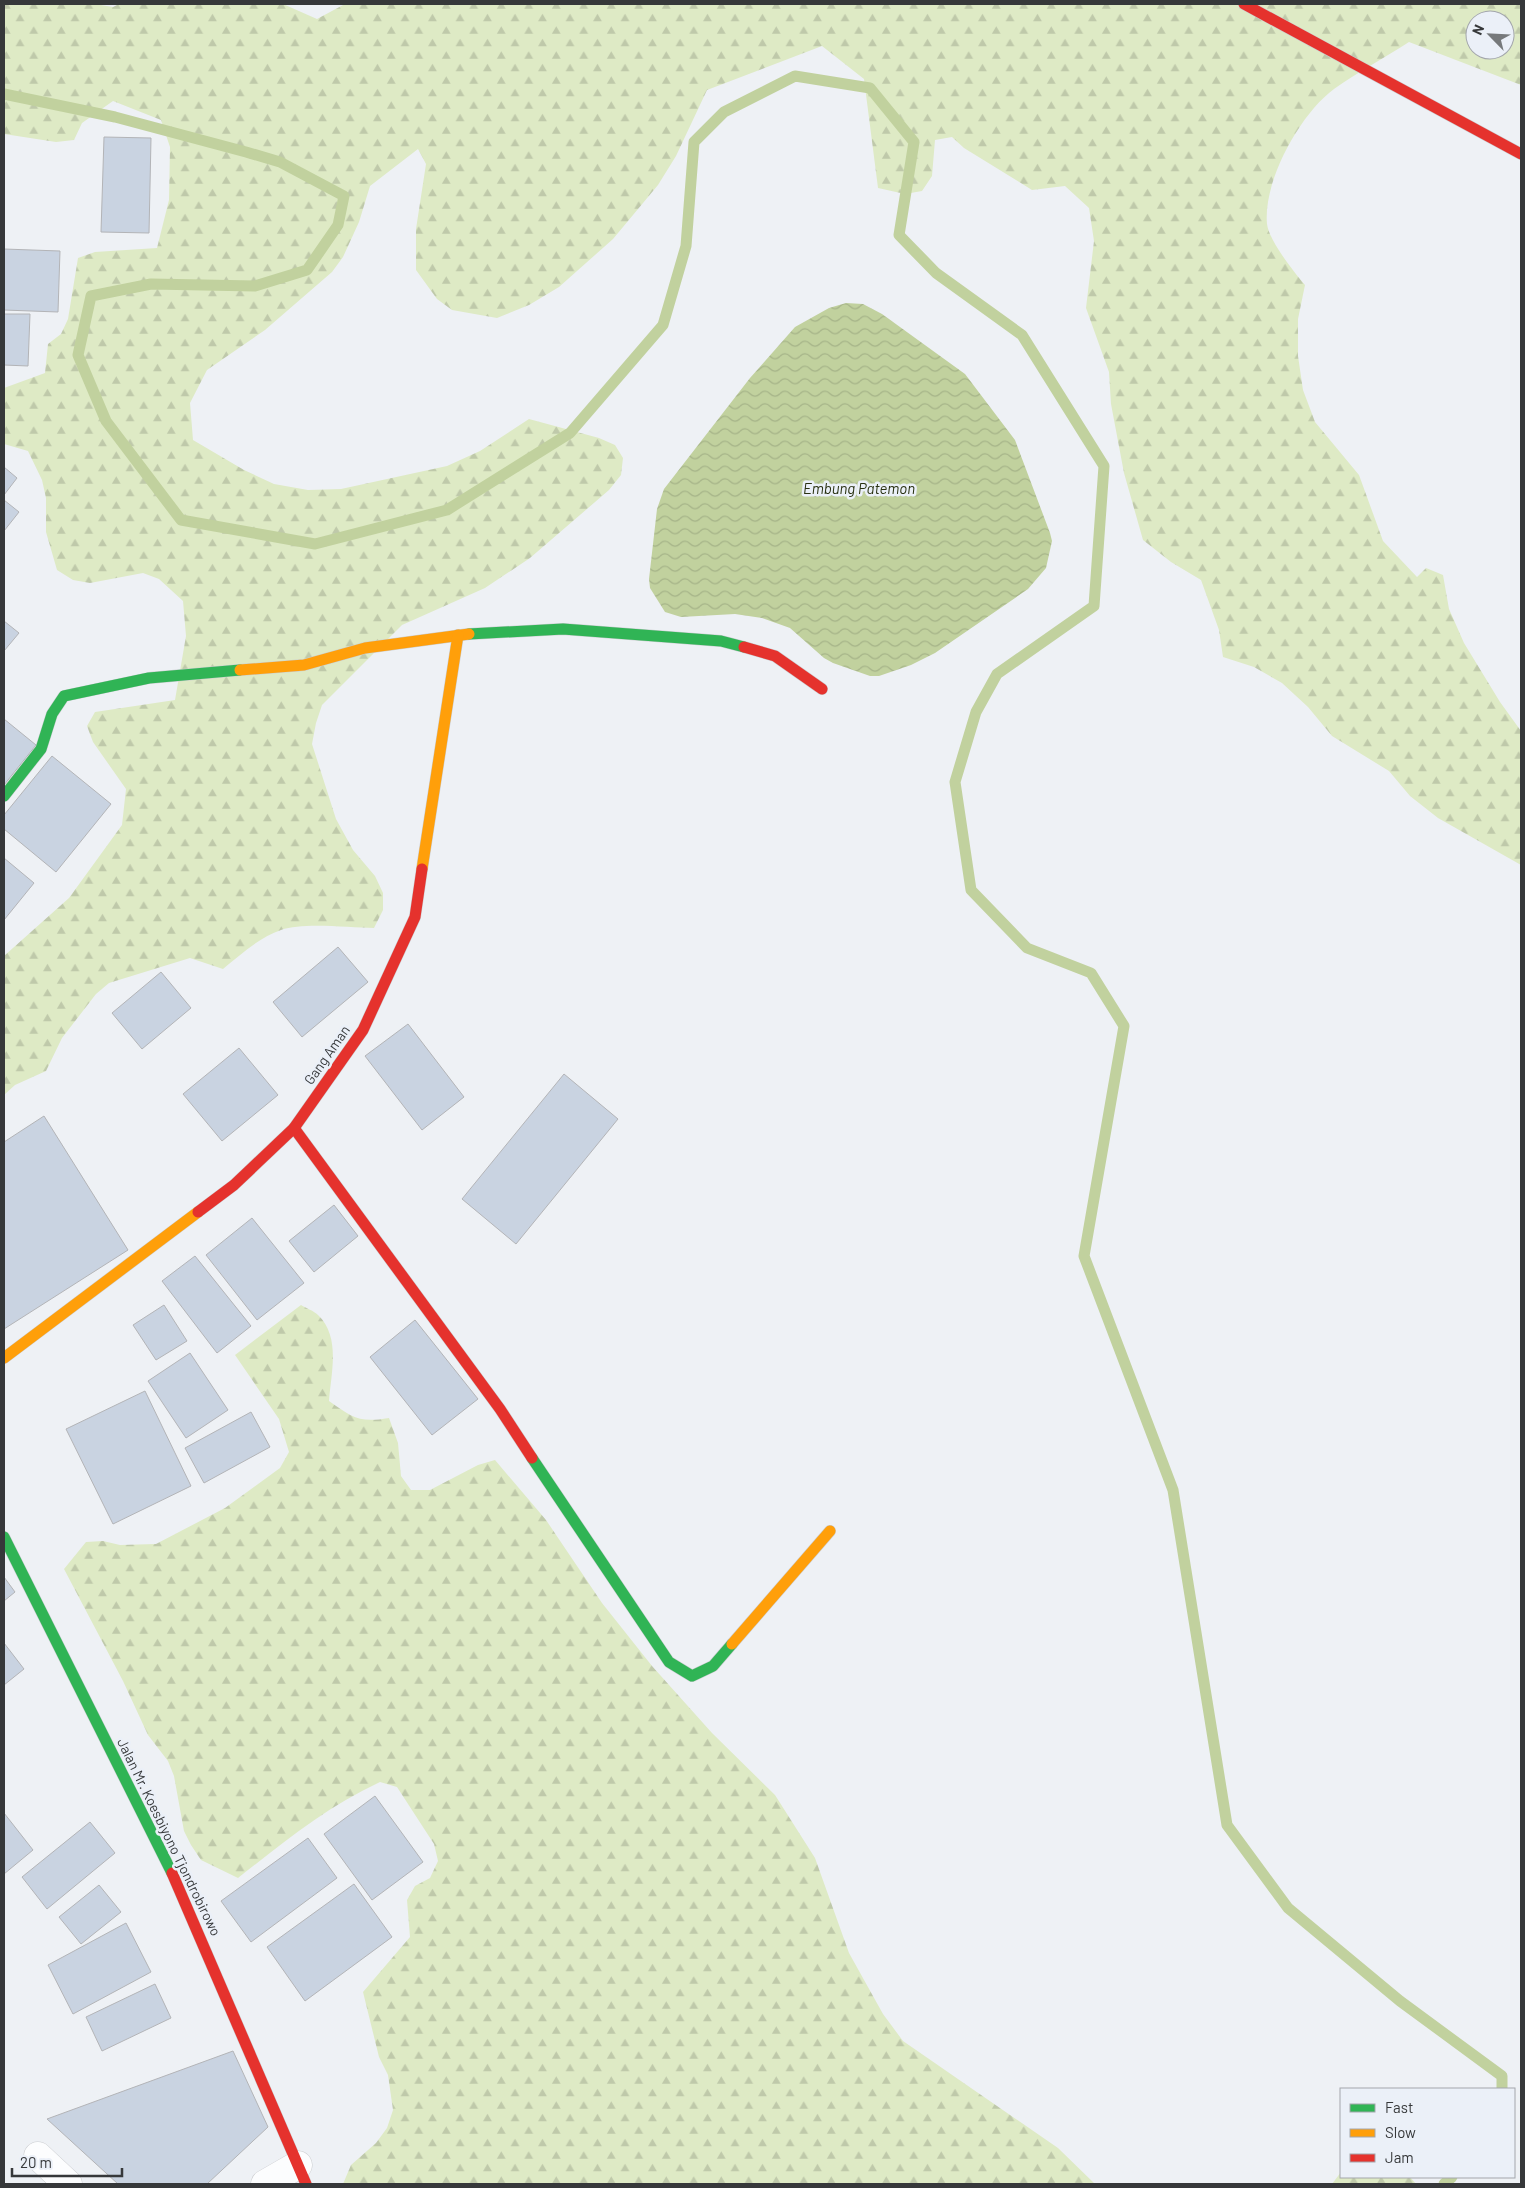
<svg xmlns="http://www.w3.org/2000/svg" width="1525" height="2188" font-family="Barlow,sans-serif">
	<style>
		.forest { fill: url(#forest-firs); fill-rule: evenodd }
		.water { fill: url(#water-waves) }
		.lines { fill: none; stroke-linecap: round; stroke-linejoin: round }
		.stream { stroke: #c1d19e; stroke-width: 11 }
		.building { fill: #c9d3e1; stroke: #b3b4b7 }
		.street-casing { stroke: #cbcdd0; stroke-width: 29 }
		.fast-casing { stroke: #cbcdd0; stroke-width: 12 }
		.slow-casing { stroke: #cbcdd0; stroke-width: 12 }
		.jam-casing { stroke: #cbcdd0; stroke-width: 12 }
		.street { stroke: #fcfdfe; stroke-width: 28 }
		.fast { stroke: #30b455; stroke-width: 11 }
		.slow { stroke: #ff9f0a; stroke-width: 11 }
		.jam { stroke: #e5322d; stroke-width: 11 }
		.labels { text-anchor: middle; stroke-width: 5; stroke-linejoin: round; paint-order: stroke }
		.street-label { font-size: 14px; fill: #36383a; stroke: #ebf0f8 }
		.water-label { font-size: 15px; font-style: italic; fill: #293111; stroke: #ebf0f8 }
	</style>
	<defs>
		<pattern id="forest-firs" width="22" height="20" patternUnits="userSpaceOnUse" patternTransform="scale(1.25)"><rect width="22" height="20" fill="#deeac5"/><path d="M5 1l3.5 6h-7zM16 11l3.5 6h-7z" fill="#bfc9aa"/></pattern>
		<pattern id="water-waves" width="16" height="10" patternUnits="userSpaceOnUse" patternTransform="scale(1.25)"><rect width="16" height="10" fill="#c1d19e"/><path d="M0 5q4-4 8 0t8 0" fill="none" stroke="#a6b489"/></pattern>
	</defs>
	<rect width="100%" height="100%" fill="#eef1f5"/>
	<!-- forest -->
	<g class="forest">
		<path d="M4,4H95L113,7L119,4H283L317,19L345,4H1521V85L1409,42C1384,58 1358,72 1334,89C1300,114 1263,181 1267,224C1269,241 1294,272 1305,285L1298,319V356L1303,390L1315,422L1359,475L1383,541L1417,577L1426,568L1443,575L1449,609L1464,643L1500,702L1521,731V865L1438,818L1410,796L1389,771L1332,736L1308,707L1282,683L1254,667L1223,657L1219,630L1201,580L1171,562L1143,540L1124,473L1111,404L1109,372L1086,308L1094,241L1089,208L1065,186L1032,190L964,148L952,137L935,140L932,176L922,191L905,194L878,188L864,79L822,46L707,90L676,156L658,185L613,239L559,287L529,305L497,318L452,310L437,299L416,270V229L426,164L418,149L370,186L359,222L343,257L332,272L265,330L207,370L190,403L193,440L244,470L274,484L308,490L341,489L447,466L480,451L529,419L599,438L615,445L623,458L621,475L609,490L530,558L485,588L402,625L322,705L316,723L312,744L336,819L353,850L375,876L383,893V910L374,928C349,928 304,922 281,930C260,937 240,955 223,969L190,958L109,983L96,994L62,1038L46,1071L15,1085L4,1095V956L69,898L122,825L126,789L93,742L87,726L95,712L175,700L186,636L183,601L159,579L143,573L90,583L73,580L57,570L46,532V498L42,480L28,451L4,444V388L45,373L48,344L61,334L68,319L78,258L95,252L157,248L169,200L170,147L161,120L113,101L82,123L74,140L56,142L4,134ZM1475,20H1505V50H1475Z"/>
		<path d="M301,1305C306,1308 314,1311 318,1315C341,1337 331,1373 329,1401C353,1418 359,1423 389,1418L398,1443L401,1476L411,1490H430L478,1465L495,1460L546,1520L602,1603L652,1666L712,1733L775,1795L815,1858L849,1953L883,2014L903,2041L1058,2148L1095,2184H343L351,2165L376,2143L387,2128L393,2110L388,2075L379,2057L363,1992L410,1937L407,1900L415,1886L430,1878L438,1861L434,1844L397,1787L380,1782C326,1807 284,1842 238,1878L201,1860L191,1845L184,1831L174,1776L168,1761L148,1735L123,1681L64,1569L86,1542L103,1541L120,1545L156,1544L225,1508L280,1468L289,1452L279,1419L235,1355Z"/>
		<polygon points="1341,2172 1341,2177 1410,2177 1416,2184 1332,2184"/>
	</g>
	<!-- water -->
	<polygon class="water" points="846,303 863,304 882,314 965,374 1015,440 1050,533 1052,541 1046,568 1028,589 935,653 911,665 879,676 870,676 833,663 824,658 790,628 762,618 735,614 681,617 665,612 650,588 649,579 657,509 664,489 750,378 795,327 829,308"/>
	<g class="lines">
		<!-- stream -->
		<g class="stream">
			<polyline points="4,94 115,117 246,152 280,162 344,196 338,225 307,270 255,286 151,284 91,296 78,355 106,421 181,520 315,544 447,510 570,433 663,325 686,246 694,142 724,112 795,76 870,88 914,142 899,235 936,273 1022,335 1104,466 1094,606 997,674 976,712 955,782 971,890 1027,948 1091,973 1124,1026 1084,1256 1173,1490 1227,1825 1288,1908 1400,2001 1502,2076 1502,2089"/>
			<polyline points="1444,2184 1452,2177"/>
		</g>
	</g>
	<!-- building -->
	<g class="building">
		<polygon points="104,137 151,138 149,233 101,232"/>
		<polygon points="4,249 60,251 58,312 4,310"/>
		<polygon points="4,314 30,314 28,366 4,365"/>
		<polygon points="4,467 17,478 4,495"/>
		<polygon points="4,500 19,512 4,531"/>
		<polygon points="4,621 19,633 4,651"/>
		<polygon points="4,719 36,745 4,785"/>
		<polygon points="52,756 111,804 56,872 4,829 4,815"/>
		<polygon points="4,858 34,883 4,920"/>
		<polygon points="338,947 368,982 302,1037 273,1002"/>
		<polygon points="161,972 191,1008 142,1049 112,1013"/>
		<polygon points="408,1024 464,1097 422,1130 365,1056"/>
		<polygon points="239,1048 278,1095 222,1141 183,1094"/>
		<polygon points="564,1074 618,1119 516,1244 462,1199"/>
		<polygon points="44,1116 128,1250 4,1329 4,1142"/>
		<polygon points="334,1205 358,1236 314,1272 289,1241"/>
		<polygon points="252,1218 304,1283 257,1320 206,1255"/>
		<polygon points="195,1256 251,1326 217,1353 162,1281"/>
		<polygon points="164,1305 187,1341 156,1360 133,1325"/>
		<polygon points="415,1320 478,1399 432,1435 370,1357"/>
		<polygon points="190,1353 228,1410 186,1438 148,1381"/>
		<polygon points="145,1391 191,1486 113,1524 66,1429"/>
		<polygon points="251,1412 270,1447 204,1483 185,1448"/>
		<polygon points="4,1577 15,1592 4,1601"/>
		<polygon points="4,1643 24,1669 4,1685"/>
		<polygon points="375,1796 423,1862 372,1900 324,1834"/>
		<polygon points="4,1813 33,1850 4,1874"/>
		<polygon points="90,1822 115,1853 47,1909 22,1877"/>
		<polygon points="308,1838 337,1878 251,1942 221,1901"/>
		<polygon points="354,1884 392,1937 305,2001 267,1947"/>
		<polygon points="99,1885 121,1912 81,1944 59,1917"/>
		<polygon points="126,1923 151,1972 73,2014 48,1965"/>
		<polygon points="155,1984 171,2018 102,2051 86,2017"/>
		<polygon points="233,2051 268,2127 207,2184 118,2184 47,2119"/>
	</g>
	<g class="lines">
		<!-- street casing -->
		<g class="street-casing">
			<g id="street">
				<polyline points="38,2156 68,2184"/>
				<polyline points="265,2184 298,2165"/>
			</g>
		</g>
		<!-- fast casing -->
		<g class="fast-casing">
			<g id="fast">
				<polyline points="469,634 563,629 721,641 744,647"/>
				<polyline points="4,796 41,749 52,714 64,696 149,678 240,670"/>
				<polyline points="532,1458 669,1662 692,1676 713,1666 732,1644"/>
				<polyline points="4,1537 172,1873"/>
			</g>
		</g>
		<!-- slow casing -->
		<g class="slow-casing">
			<g id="slow">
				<polyline points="240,670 304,665 365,648 469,634"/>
				<polyline points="422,869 458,635"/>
				<polyline points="4,1358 198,1212"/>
				<polyline points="732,1644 830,1531"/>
			</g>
		</g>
		<!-- jam casing -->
		<g class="jam-casing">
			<g id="jam">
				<polyline points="1244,4 1521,154"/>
				<polyline points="744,647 775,656 822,689"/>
				<polyline points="294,1128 500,1409 532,1458"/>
				<polyline points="198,1212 234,1185 294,1128 363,1030 415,917 422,869"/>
				<polyline points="172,1873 306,2184"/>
			</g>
		</g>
		<!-- street -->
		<use href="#street" class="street"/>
		<!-- fast -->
		<use href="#fast" class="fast"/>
		<!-- slow -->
		<use href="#slow" class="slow"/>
		<!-- jam -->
		<use href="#jam" class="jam"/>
	</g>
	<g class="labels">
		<!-- street labels -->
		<g class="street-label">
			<text transform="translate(327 1055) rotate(-55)" y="5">Gang Aman</text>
			<text transform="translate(169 1837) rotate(64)" y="5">Jalan Mr. Koesbiyono Tjondrobirowo</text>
		</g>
		<!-- water labels -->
		<g class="water-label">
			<text x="859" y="494">Embung Patemon</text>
		</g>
	</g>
	<!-- border -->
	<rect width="1525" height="2188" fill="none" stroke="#36383a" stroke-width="10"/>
	<!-- legend -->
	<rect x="1340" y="2088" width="175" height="90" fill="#ebf0f8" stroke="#a3a6ac"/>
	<rect x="1350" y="2104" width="25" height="8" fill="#30b455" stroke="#a3a6ac"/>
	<text x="1385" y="2113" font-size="15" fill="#36383a">Fast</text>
	<rect x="1350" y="2129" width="25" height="8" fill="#ff9f0a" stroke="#a3a6ac"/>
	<text x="1385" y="2138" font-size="15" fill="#36383a">Slow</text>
	<rect x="1350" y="2154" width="25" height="8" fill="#e5322d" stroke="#a3a6ac"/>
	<text x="1385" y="2163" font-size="15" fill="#36383a">Jam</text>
	<!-- north arrow -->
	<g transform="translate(1490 35) rotate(294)"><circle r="24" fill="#ebf0f8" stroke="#a3a6ac"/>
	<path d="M0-4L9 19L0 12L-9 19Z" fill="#76797b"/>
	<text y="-8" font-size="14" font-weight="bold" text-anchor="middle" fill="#36383a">N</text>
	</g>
	<!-- scale -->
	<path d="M12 2168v8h110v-8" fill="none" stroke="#36383a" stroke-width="2.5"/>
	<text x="20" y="2168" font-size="15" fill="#36383a" stroke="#ebf0f8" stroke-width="4" paint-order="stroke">20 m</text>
</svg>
